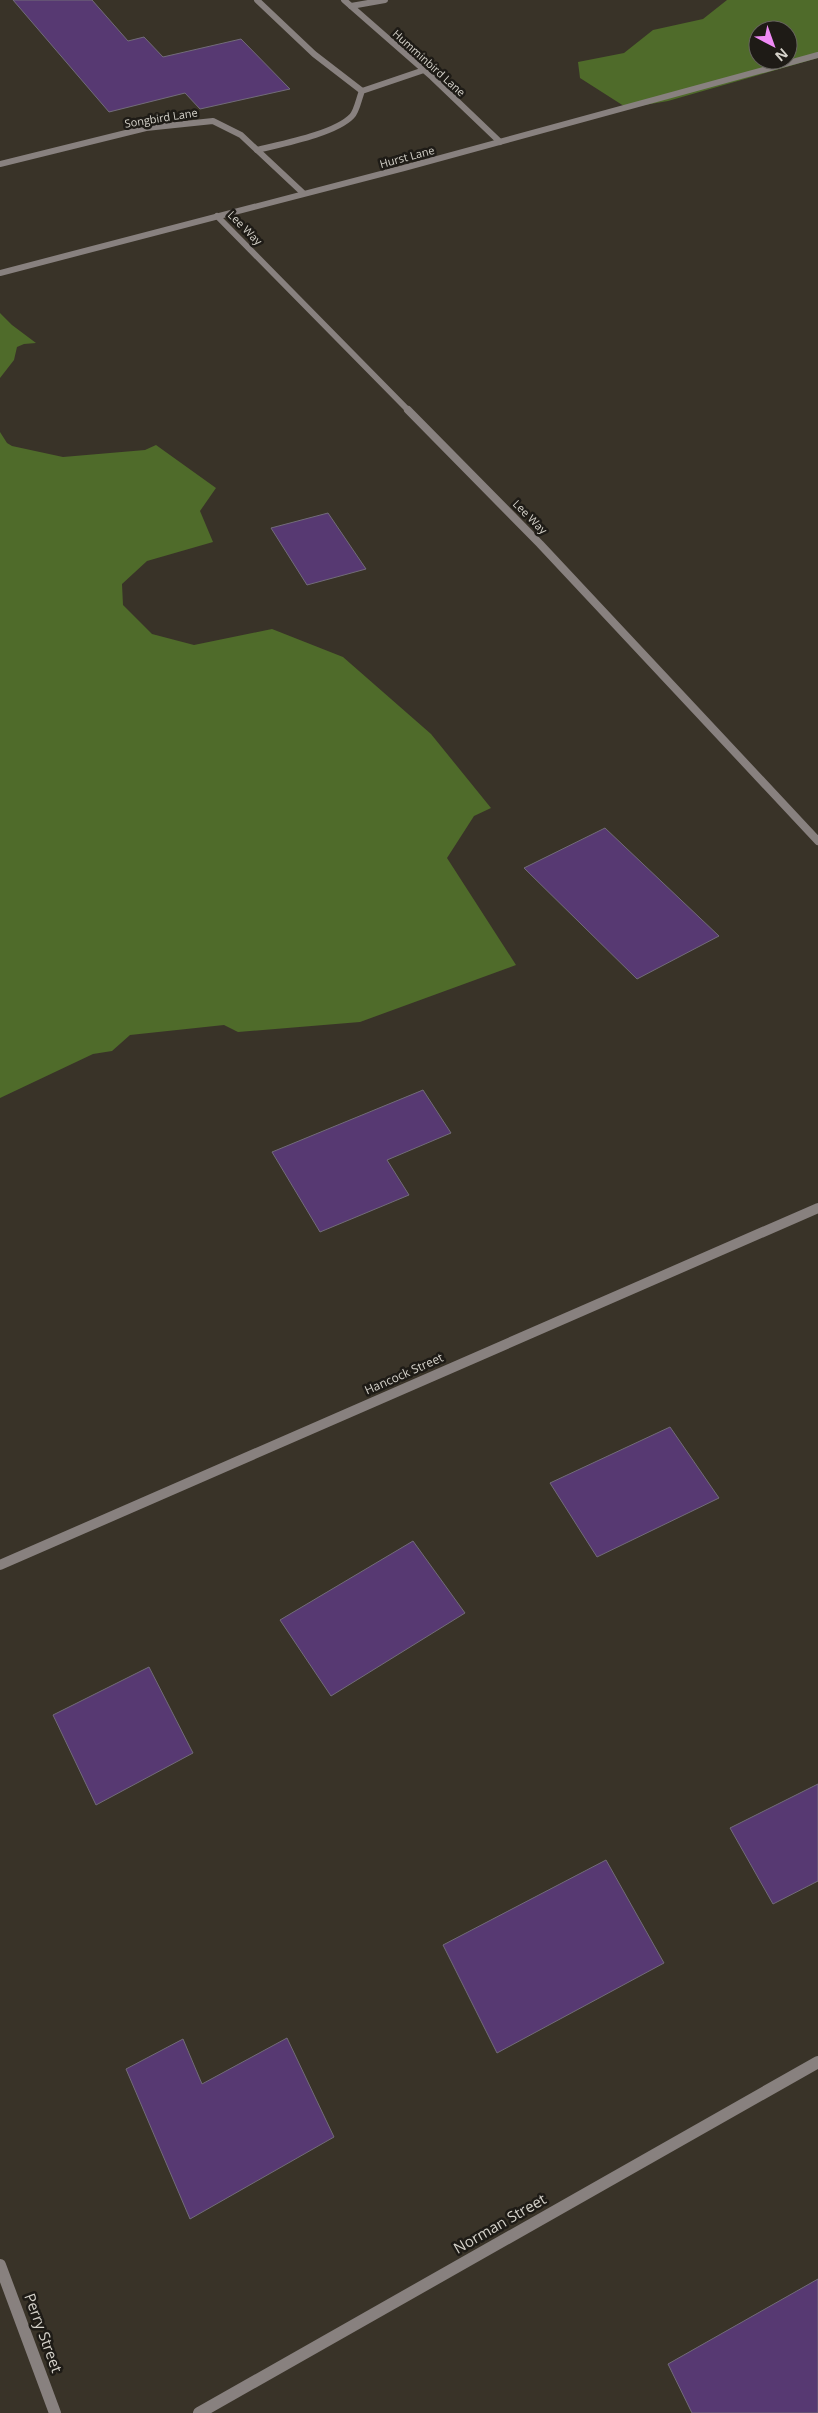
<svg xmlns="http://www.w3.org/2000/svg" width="818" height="2413" font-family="'Open Sans',sans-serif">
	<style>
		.forest { fill: #4f6b2a; fill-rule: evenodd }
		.building { fill: #573972; stroke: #726c79 }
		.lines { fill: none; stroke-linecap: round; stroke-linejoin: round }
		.lane { stroke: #88817f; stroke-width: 6 }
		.street-far3 { stroke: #88817f; stroke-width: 6 }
		.street-far2 { stroke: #88817f; stroke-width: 8 }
		.street-far1 { stroke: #88817f; stroke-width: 10 }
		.street { stroke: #88817f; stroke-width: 12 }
		.labels { text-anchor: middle; stroke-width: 5; stroke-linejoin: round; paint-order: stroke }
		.far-street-label { font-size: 11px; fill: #d5d2ca; stroke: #1e1b16 }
		.street-label { font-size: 12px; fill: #d5d2ca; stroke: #1e1b16 }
		.near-street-label { font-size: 15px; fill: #d5d2ca; stroke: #1e1b16 }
	</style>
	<rect width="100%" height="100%" fill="#393328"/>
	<!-- forest -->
	<g class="forest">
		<path d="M727,0H818V58L668,101L627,108L580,78L578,62L624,53L653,30L703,19ZM758,30H788V60H758Z"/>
		<polygon points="0,313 12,325 36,343 24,344 17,347 14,360 0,378"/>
		<polygon points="0,432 7,443 12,446 63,457 145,450 156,445 216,488 200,511 213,542 147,561 122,584 123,605 152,634 194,645 272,629 343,657 431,734 491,808 474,816 447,858 516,965 360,1022 238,1032 224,1025 130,1035 112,1051 93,1054 0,1098"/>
	</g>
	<!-- building -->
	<g class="building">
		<polygon points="13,0 92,0 128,41 144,37 163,57 241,39 290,89 200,109 185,93 109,112"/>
		<polygon points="328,513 366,569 307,585 271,528"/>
		<polygon points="605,828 719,936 637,979 524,868"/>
		<polygon points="423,1090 451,1133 387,1160 409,1195 320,1232 272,1152"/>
		<polygon points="670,1427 719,1498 597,1557 550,1483"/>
		<polygon points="413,1541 465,1613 331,1696 280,1620"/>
		<polygon points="149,1667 193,1753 96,1805 53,1715"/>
		<polygon points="818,1784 818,1881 773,1904 730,1828"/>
		<polygon points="606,1860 664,1963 497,2053 443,1945"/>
		<polygon points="287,2038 334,2137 190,2219 126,2069 183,2039 202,2084"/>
		<polygon points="818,2279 818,2413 692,2413 668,2364"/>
	</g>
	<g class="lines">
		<!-- lane -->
		<g class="lane">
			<polyline points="257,0 314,54 362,91"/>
			<path d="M257,150C281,144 335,134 352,116C357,111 359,98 362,91L424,70"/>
		</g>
		<!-- street-far3 -->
		<g class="street-far3">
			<polyline points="344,0 432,77 500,142"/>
			<polyline points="351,6 385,0"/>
			<polyline points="0,164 146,128 213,121 241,135 303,193"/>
			<polyline points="217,216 409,411"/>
			<polyline points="0,273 404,168 818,55"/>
		</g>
		<!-- street-far2 -->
		<polyline class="street-far2" points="408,410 540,544 818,841"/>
		<!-- street-far1 -->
		<polyline class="street-far1" points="0,1565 818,1208"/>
		<!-- street -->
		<g class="street">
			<polyline points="0,2265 55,2413"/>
			<polyline points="199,2413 818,2062"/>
		</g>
	</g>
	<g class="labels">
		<!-- far-street labels -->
		<g class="far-street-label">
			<text transform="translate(429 63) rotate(42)" y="4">Humminbird Lane</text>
			<text transform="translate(161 118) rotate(-9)" y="4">Songbird Lane</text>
			<text transform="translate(407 157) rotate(-15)" y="4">Hurst Lane</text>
			<text transform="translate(245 228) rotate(45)" y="4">Lee Way</text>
			<text transform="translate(530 517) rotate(45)" y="4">Lee Way</text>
		</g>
		<!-- street labels -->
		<g class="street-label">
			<text transform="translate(404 1374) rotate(-24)" y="4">Hancock Street</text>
		</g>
		<!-- near-street labels -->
		<g class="near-street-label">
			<text transform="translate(500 2224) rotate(-30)" y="5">Norman Street</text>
			<text transform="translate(43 2333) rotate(70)" y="5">Perry Street</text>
		</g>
	</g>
	<!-- north arrow -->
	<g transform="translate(773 45) rotate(139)"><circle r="24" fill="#1e1b16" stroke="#67645e"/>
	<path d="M0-4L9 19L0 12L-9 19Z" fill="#f08bf6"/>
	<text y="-8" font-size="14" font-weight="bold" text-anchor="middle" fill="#d5d2ca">N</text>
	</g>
</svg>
